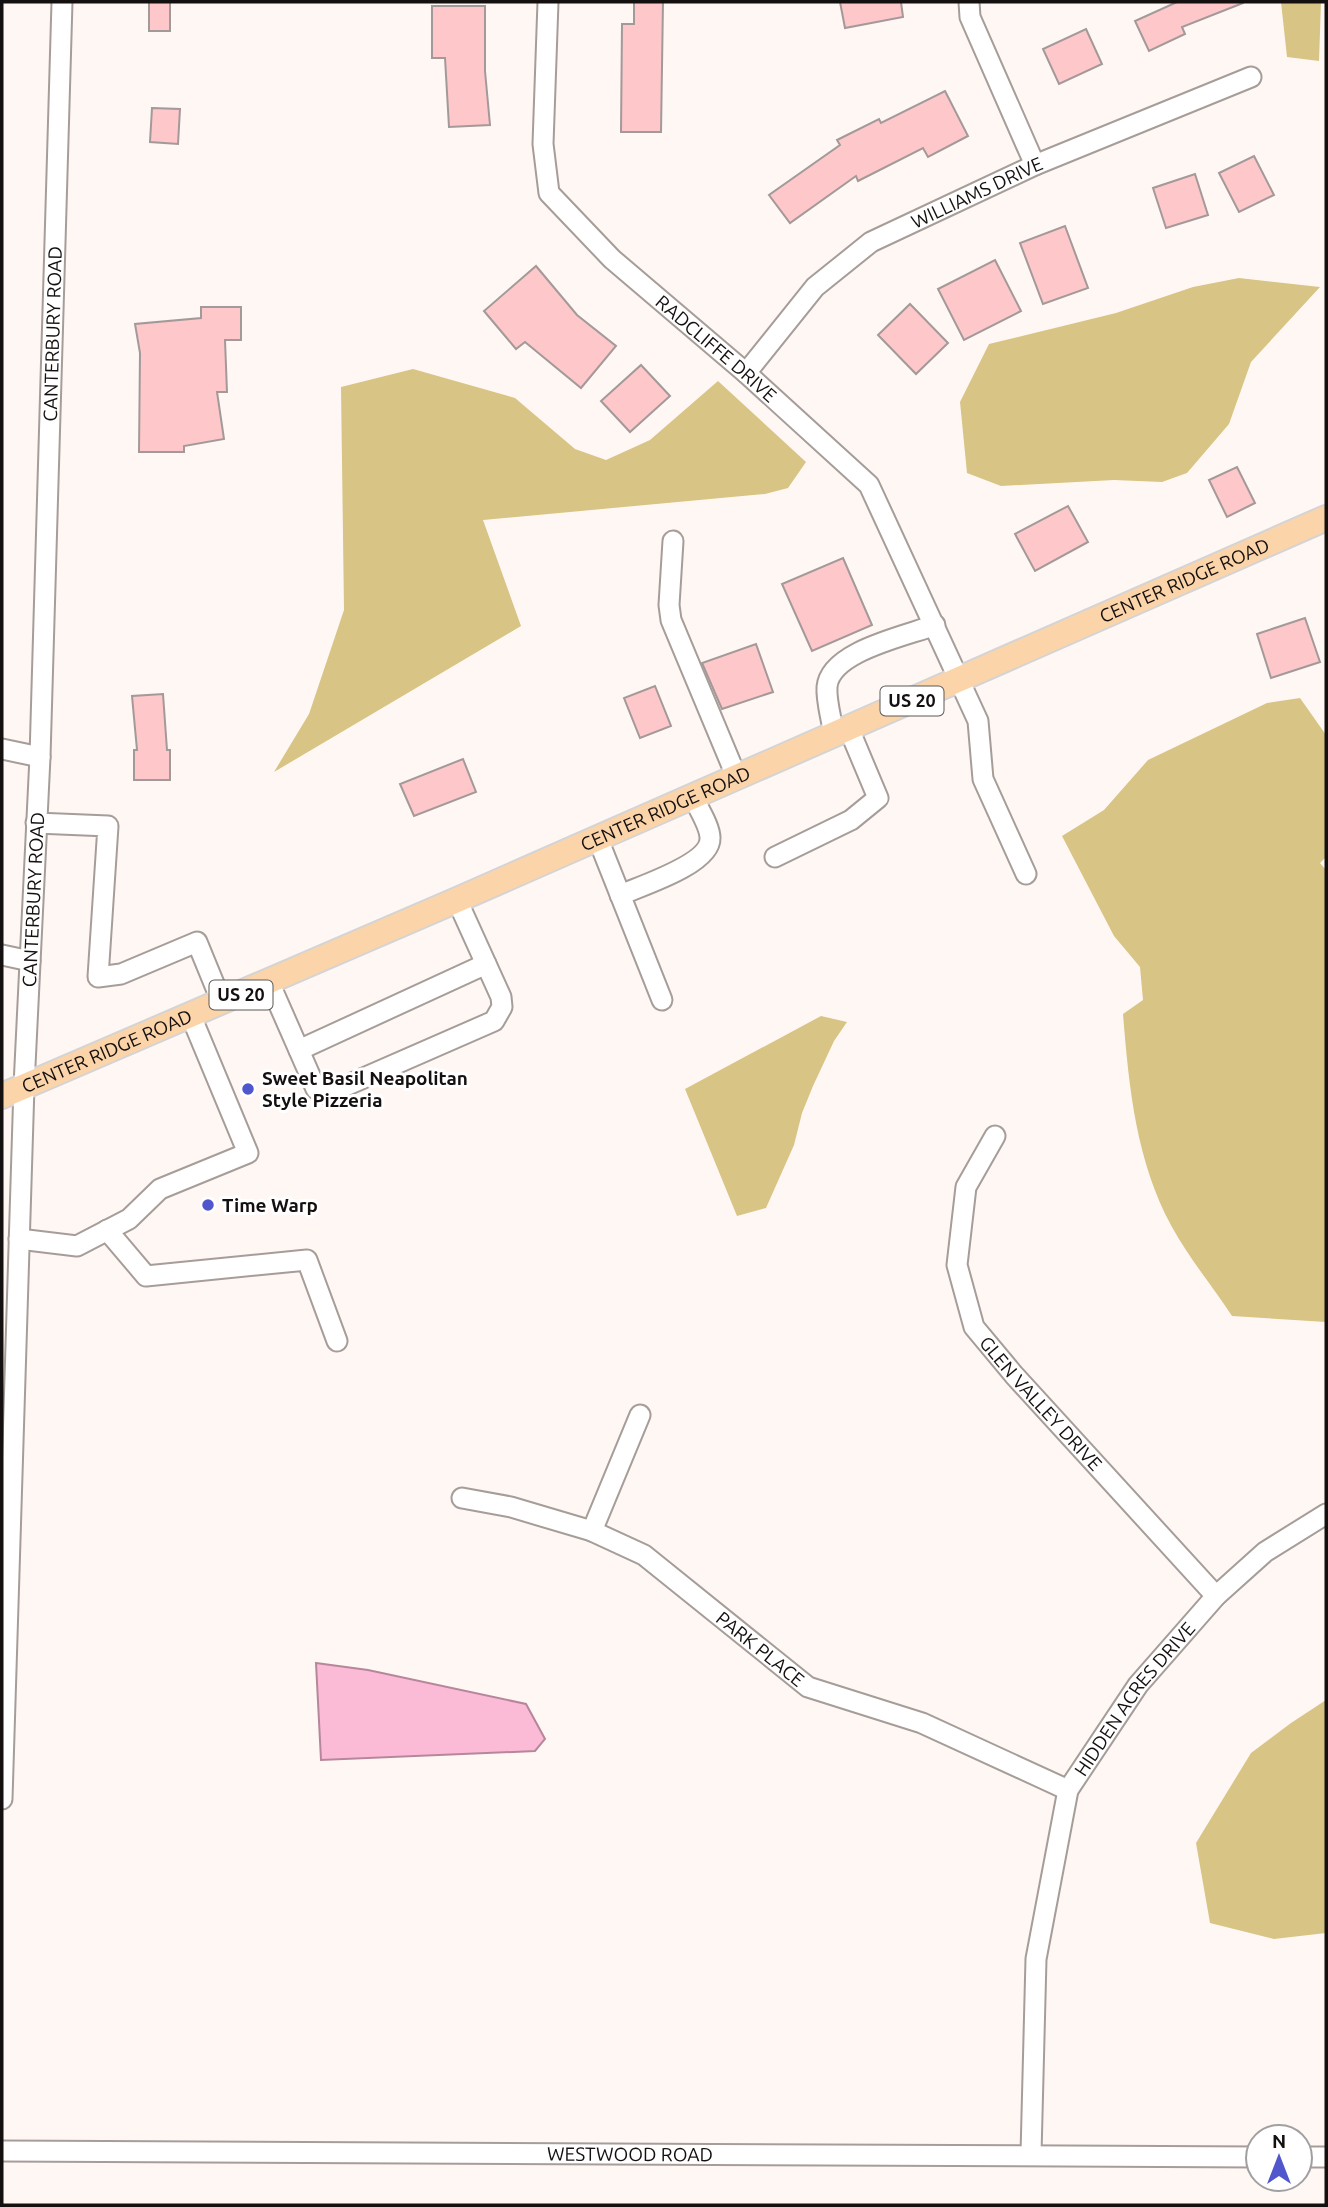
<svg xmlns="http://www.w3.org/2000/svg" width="1328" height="2207" font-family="Ubuntu,sans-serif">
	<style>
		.green { fill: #d8c484 }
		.water { fill: #fbbad6; stroke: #b6879a; stroke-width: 2 }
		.building { fill: #fec7c9; stroke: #a39999; stroke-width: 2 }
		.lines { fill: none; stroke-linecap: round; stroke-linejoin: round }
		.minor-casing { stroke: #a69d99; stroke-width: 23 }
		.major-casing { stroke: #d5d4d4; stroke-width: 28 }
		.minor { stroke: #fff; stroke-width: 19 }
		.major { stroke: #fcd4a9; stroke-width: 24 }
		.poi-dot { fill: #5057cd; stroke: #fff; stroke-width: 2.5 }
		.labels { text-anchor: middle; stroke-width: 6; stroke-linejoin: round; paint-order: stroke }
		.shield { fill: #fff; stroke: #5a5857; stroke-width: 2 }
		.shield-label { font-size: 18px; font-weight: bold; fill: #14100f }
		.street-label { font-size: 19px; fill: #14100f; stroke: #fff }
		.poi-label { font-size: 19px; font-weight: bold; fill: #14100f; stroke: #fff; text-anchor: start }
	</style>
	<rect width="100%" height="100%" fill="#fff7f4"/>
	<!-- green -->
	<g class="green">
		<polygon points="1281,2 1321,2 1319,61 1287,57"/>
		<polygon points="1239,278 1320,287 1251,362 1229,424 1187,473 1162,482 1114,480 1001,486 967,473 960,402 989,344 1116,313 1193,287"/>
		<polygon points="413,369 515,398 575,449 606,460 650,440 718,381 806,462 788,488 765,494 483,520 521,626 274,772 309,714 344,610 341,387"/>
		<path d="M1300,698L1326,735V857L1320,863L1326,870V1322L1232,1316C1213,1287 1189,1258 1172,1227C1136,1161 1129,1088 1123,1014L1143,1000L1140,967L1114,936L1062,836L1104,810L1148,760L1267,703Z"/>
		<polygon points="821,1016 847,1022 834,1041 813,1086 802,1113 794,1145 766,1208 737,1216 685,1089"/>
		<polygon points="1326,1700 1326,1933 1274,1939 1210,1923 1196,1843 1251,1753 1291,1723"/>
	</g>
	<!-- water -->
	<polygon class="water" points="316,1663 368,1670 526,1704 545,1739 535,1751 321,1760"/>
	<!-- building -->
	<g class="building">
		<rect x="149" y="2" width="21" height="29"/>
		<polygon points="634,2 663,2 661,132 621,132 622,24 634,24"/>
		<polygon points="840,2 901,2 903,17 845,28"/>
		<polygon points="1177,2 1243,2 1243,3 1182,27 1185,34 1149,51 1135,21"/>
		<polygon points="432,6 485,6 485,71 490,125 449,127 445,58 432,58"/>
		<polygon points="1086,29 1102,64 1059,84 1043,49"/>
		<polygon points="945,91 968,136 928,157 923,148 858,181 856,176 790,223 769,195 840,145 837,140 879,119 881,123"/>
		<polygon points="152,108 180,109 178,144 150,142"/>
		<polygon points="1254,156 1274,195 1239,212 1219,173"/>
		<polygon points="1195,174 1208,215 1166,228 1153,188"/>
		<polygon points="1065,226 1088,288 1043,304 1020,243"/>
		<polygon points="995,260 1021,311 964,340 938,289"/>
		<polygon points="536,266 577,315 616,346 581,388 525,342 516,349 484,311"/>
		<polygon points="910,304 948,343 916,374 878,335"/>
		<polygon points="201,307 241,307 241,340 225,340 227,392 217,392 224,439 184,446 184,452 139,452 140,353 135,324 201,318"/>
		<polygon points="641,365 670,396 630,432 601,401"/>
		<polygon points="1237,467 1255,503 1227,517 1209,480"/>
		<polygon points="1068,506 1088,542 1035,571 1015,534"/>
		<polygon points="843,558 872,625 812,651 782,584"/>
		<polygon points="1305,618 1320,662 1271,678 1257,634"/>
		<polygon points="756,644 773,692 722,709 702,663"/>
		<polygon points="655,686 671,726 640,738 624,698"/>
		<polygon points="163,694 167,750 170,750 170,780 134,780 134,750 137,750 132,696"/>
		<polygon points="463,759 476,792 414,816 400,784"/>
	</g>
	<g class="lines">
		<!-- minor casing -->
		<g class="minor-casing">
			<g id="minor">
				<path id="s1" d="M548,2L543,144L549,193L612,259L746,373L869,485L978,721L983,779L1026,874"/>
				<polyline points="969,2 970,17 1035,165"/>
				<path id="s2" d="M746,373L815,287L871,242L1035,165L1251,77"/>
				<polyline points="673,541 669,605 671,620 737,778"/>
				<path d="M834,736C832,720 826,702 827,687C830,651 906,636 935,625"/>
				<polyline points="2,749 40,757"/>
				<polyline points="36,823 108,826 98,977 121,974 197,942 222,1003"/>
				<polyline points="598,839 662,1000"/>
				<polyline points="775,857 851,820 878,798 849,729"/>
				<path d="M620,895C641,886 711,864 710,838C710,826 698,808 693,797"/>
				<polyline points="2,955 30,961"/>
				<polyline points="269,982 316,1089 327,1094 494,1021 502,1007 501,997 457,900"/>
				<polyline points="299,1050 486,964"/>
				<path id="s3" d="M995,1136L966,1187L957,1265L974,1327L1014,1375L1216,1596"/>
				<polyline points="107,1230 146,1276 307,1260 337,1341"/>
				<polyline points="19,1239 77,1246 129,1219 160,1189 248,1153 191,1016"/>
				<path id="s4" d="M462,1498L511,1507L592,1531L644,1555L808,1687L922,1723L1068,1790"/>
				<polyline points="592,1531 640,1415"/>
				<path id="s5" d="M2,1799L24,1086L40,757L62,2"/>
				<path id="s6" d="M2,2151L1258,2157"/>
				<path id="s7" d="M1031,2154L1036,1959L1068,1790L1138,1685L1216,1596L1265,1552L1326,1514"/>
				<polyline points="1300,2157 1326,2157"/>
			</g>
		</g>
		<!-- major casing -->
		<g class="major-casing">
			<g id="major">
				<path id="s8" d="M2,1096L457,900L1326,518"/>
			</g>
		</g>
		<!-- minor -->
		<use href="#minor" class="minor"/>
		<!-- major -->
		<use href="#major" class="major"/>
	</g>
	<!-- markers -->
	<g class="poi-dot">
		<circle cx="248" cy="1089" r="7"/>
		<circle cx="208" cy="1205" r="7"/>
	</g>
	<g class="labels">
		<!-- shield labels -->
		<g class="shield">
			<rect x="880.5" y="686.5" width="63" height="29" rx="5"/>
			<rect x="209.5" y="980.5" width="63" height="29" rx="5"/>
		</g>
		<g class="shield-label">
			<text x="912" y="707">US 20</text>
			<text x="241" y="1001">US 20</text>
		</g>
		<!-- street labels -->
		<g class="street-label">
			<text dy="7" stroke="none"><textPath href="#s2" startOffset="299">WILLIAMS DRIVE</textPath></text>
			<text dy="7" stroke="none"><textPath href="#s5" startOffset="1466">CANTERBURY ROAD</textPath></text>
			<text dy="7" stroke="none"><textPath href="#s1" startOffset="420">RADCLIFFE DRIVE</textPath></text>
			<text dy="7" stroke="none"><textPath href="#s8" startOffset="1290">CENTER RIDGE ROAD</textPath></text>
			<text dy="7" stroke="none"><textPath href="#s8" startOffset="723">CENTER RIDGE ROAD</textPath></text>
			<text dy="7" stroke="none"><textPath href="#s5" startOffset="900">CANTERBURY ROAD</textPath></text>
			<text dy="7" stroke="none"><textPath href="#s8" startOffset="114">CENTER RIDGE ROAD</textPath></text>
			<text dy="7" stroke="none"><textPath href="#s3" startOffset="303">GLEN VALLEY DRIVE</textPath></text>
			<text dy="7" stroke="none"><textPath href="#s4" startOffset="341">PARK PLACE</textPath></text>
			<text dy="7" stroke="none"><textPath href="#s7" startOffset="480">HIDDEN ACRES DRIVE</textPath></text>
			<text dy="7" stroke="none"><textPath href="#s6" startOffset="628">WESTWOOD ROAD</textPath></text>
		</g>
		<!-- poi labels -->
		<g class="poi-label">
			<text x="262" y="1085">Sweet Basil Neapolitan<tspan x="262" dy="22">Style Pizzeria</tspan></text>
			<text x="222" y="1212">Time Warp</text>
		</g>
	</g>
	<!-- border -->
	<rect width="1328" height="2207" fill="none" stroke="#14100f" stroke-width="7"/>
	<!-- north arrow -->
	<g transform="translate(1279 2158)"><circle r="33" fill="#ffffff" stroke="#a19f9f" stroke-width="2"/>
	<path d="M0-5L12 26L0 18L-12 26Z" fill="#5057cd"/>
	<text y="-10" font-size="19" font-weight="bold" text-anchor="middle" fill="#14100f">N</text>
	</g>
</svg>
